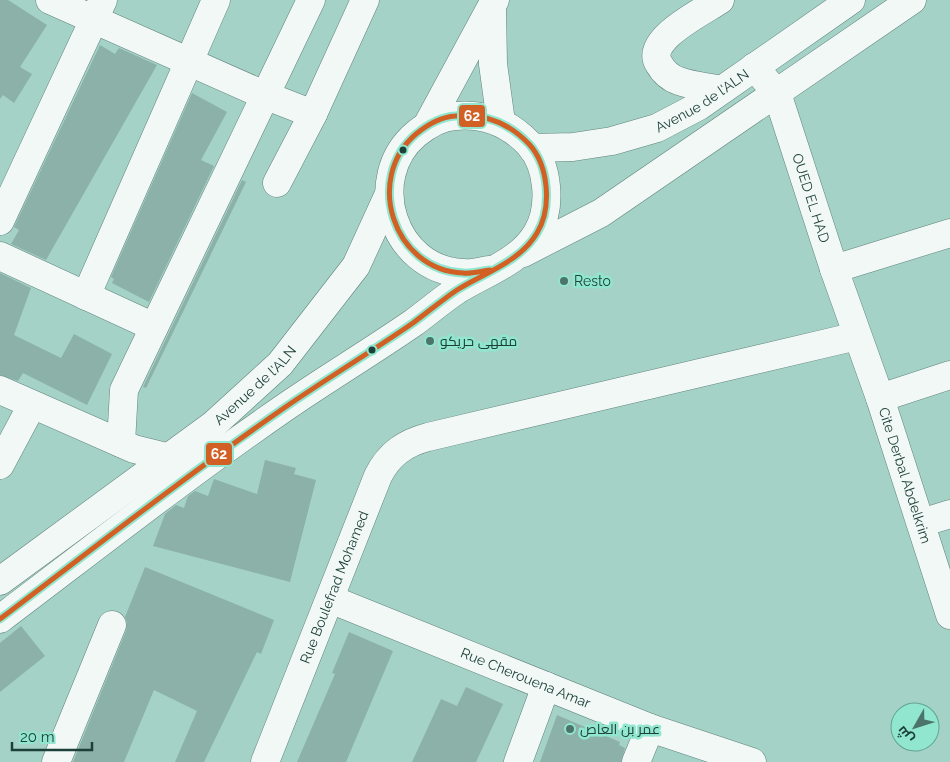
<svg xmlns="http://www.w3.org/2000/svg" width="950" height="762" font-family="Raleway,Cairo,sans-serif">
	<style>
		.building { fill: #8cb1a8 }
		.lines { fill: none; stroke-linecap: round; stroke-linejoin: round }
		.street-casing { stroke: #61837b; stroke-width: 29 }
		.secondary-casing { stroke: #61837b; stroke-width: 29 }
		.primary-casing { stroke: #61837b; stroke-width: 29 }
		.street { stroke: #f1f8f6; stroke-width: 28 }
		.secondary { stroke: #f1f8f6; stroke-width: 28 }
		.primary { stroke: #f1f8f6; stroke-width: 28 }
		.bus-1-casing { stroke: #90e6cf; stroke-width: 9 }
		.bus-1 { stroke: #d26025; stroke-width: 5 }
		.bus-dot { fill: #1d4139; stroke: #90e6cf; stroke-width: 2 }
		.poi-dot { fill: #4c746a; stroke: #90e6cf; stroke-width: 2 }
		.labels { text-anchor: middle; stroke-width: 5; stroke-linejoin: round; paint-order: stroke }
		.street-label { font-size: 14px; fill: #1d4139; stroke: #90e6cf }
		.poi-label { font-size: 14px; fill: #1d4139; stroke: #90e6cf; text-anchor: start }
		.line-badge { stroke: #90e6cf; stroke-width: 2 }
		.badge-label { font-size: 14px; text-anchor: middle; font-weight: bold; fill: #fff }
	</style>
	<rect width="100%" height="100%" fill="#a4d2c6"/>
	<!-- building -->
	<g class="building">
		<polygon points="0,0 8,0 47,25 20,67 32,74 14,103 3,95 0,99"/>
		<polygon points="100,45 115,54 119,48 157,65 46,260 11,244 19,230 14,227"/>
		<polygon points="192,93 227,112 201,160 214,166 147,306 149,302 112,283 114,279 111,277"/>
		<polygon points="242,180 246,182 146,388 143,387"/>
		<polygon points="0,273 31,288 14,335 61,358 74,334 112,354 87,405 23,373 18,381 0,375"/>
		<polygon points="265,460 296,468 294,474 316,480 290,582 153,546 165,514 176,505 184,508 188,496 195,491 208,496 214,479 257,494"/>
		<polygon points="145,567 274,620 261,654 257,652 204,762 175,762 197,711 154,690 124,762 73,762 126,631 127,623 125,617"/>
		<polygon points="21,626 45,656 0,692 0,643"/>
		<polygon points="349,632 393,651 346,762 297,762 335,674 332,673"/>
		<polygon points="466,687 503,704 476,762 412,762 441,699 457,706"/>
		<polygon points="557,715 620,742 619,745 625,748 621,762 540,762"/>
	</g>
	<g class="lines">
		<!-- street casing -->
		<g class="street-casing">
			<g id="street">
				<polyline points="50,0 264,95 313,114"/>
				<path d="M720,0C704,11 643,40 659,64C664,73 670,78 679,81C693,86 708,87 721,90"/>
				<polyline points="277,183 313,114 365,0"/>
				<polyline points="0,221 103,0"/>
				<polyline points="0,256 154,327"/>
				<polyline points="834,269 950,233"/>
				<polyline points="86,296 216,0"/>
				<polyline points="0,390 134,449 187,462"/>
				<polyline points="880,398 950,375"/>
				<polyline points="121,443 124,390 311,0"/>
				<polyline points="0,465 32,405"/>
				<polyline points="921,523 950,514"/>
				<path id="s1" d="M330,599L650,728L752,762"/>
				<polyline points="56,762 112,625"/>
				<path id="s2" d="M265,762L378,476C389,454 405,443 428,437L857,336"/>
				<polyline points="518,762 546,686"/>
				<polyline points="636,762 650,728"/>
			</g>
		</g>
		<!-- secondary casing -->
		<g class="secondary-casing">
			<g id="secondary">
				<polyline points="492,8 493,64 501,122"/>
				<path id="s3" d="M754,67L777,93L834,269L880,398L950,615"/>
				<polyline points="428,124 495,0"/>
			</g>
		</g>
		<!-- primary casing -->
		<g class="primary-casing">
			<g id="primary">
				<path id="s4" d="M532,148L573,147L612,141L657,128L699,106L851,0"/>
				<polyline points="523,253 601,213 912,0"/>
				<path id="s5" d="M0,581L213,425L280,364L356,266L388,196"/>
				<path d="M0,619C94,548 187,475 284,408C326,379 371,352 413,323C428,312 442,300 457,290C484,273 520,262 537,233C552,208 549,166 529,144C509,123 485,113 455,116C440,117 427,125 416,134C364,178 393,270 463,273C471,274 481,271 490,270"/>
			</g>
		</g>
		<!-- street -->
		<use href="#street" class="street"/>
		<!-- secondary -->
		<use href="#secondary" class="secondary"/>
		<!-- primary -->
		<use href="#primary" class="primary"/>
		<!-- bus-1 casing -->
		<g class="bus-1-casing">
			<path id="bus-1" d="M0,619C94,548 187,475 284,408C326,379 371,352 413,323C428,312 442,300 457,290C484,273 520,262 537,233C552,208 549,166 529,144C509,123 485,113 455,116C440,117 427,125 416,134C364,178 393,270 463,273C471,274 481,271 490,270"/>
		</g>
		<!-- bus-1 -->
		<use href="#bus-1" class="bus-1"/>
	</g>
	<!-- markers -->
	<g class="bus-dot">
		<circle cx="403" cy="150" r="4.5"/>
		<circle cx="372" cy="350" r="4.5"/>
	</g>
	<g class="poi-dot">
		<circle cx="564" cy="281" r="5"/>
		<circle cx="430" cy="341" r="5"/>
		<circle cx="570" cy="729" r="5"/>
	</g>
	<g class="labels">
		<!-- street labels -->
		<g class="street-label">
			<text dy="5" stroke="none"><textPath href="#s4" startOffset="180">Avenue de l'ALN</textPath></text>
			<text dy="5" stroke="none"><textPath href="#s3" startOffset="145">OUED EL HAD</textPath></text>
			<text dy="5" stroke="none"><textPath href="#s5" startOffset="322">Avenue de l'ALN</textPath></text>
			<text dy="5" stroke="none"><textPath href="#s3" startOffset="438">Cite Derbal Abdelkrim</textPath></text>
			<text dy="5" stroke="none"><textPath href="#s2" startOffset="188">Rue Boulefrad Mohamed</textPath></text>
			<text dy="5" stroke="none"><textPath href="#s1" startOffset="211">Rue Cherouena Amar</textPath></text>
		</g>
		<!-- poi labels -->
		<g class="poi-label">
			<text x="574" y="286">Resto</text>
			<text x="440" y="346">مقهى حريكو</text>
			<text x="580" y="734">عمر بن العاص</text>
		</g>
	</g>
	<g class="line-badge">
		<rect x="458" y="104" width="28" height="24" rx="5" fill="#d26025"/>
		<rect x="205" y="442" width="28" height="24" rx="5" fill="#d26025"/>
	</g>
	<g class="badge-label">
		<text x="472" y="121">62</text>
		<text x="219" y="459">62</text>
	</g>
	<!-- north arrow -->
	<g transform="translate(915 727) rotate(231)"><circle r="24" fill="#90e6cf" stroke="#62a493"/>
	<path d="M0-4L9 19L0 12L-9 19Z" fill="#4c746a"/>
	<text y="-8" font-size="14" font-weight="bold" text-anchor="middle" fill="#1d4139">ش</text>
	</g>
	<!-- scale -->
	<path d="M12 742v8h80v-8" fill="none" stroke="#1d4139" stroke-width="2.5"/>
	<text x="20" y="742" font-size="15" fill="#1d4139" stroke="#90e6cf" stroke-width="4" paint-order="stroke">20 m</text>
</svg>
